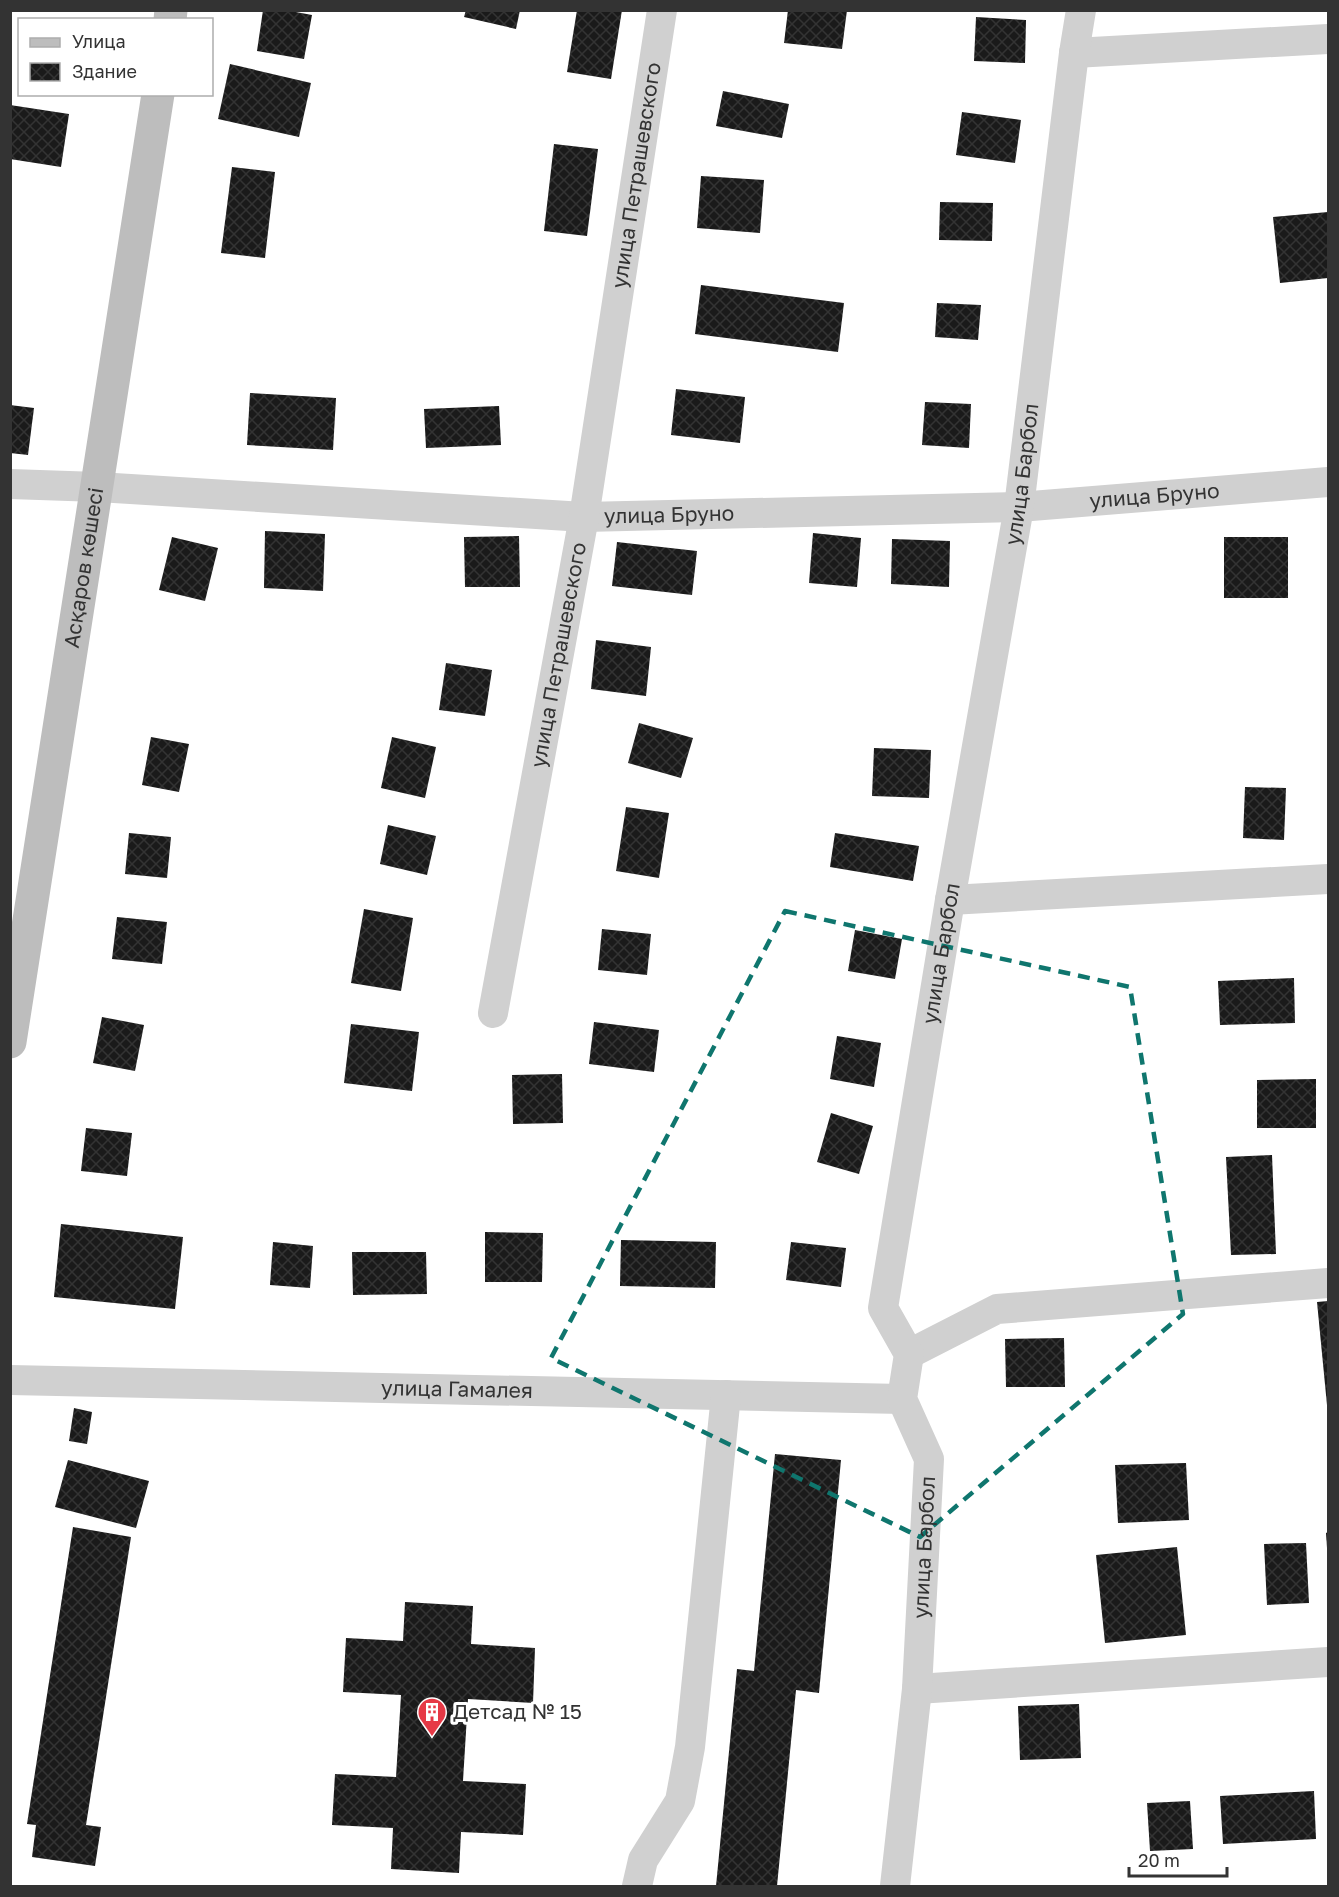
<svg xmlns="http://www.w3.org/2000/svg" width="1339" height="1897" font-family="'Golos Text',sans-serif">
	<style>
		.building { fill: url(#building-cross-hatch) }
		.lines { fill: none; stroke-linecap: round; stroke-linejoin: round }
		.street { stroke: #d0d0d0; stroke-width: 30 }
		.secondary { stroke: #bdbdbd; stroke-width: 33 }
		.marked { fill: none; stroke: #0f766e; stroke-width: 4.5; stroke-dasharray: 12 8; stroke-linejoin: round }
		.labels { text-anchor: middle; stroke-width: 6; stroke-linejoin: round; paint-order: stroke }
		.street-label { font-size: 21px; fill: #333; stroke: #fff }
		.poi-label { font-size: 21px; fill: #333; stroke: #fff; text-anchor: start }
	</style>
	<defs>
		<pattern id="building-cross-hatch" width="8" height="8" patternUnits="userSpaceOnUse" patternTransform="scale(1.5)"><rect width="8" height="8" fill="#1a1a1a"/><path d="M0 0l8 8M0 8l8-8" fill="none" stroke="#333"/></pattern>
	</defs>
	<rect width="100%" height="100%" fill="#fff"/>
	<!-- building -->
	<g class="building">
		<polygon points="263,10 285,10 312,15 304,59 257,51"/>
		<polygon points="466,10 520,10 516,29 464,17"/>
		<polygon points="577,10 622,10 611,79 567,72"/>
		<polygon points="788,10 847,10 842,49 784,43"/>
		<polygon points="976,17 1026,20 1025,63 974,61"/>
		<polygon points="230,64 311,83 299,137 218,119"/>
		<polygon points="723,91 789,104 782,138 716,126"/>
		<polygon points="10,105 69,114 61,167 10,159"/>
		<polygon points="962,112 1021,120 1015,163 956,155"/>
		<polygon points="554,144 598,149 587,236 544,231"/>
		<polygon points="232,167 275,172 265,258 221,253"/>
		<polygon points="701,176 764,180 760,233 697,228"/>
		<polygon points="940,202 993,203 992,241 939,240"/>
		<polygon points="1328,212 1328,278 1280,283 1273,217"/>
		<polygon points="701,285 844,303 838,352 695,334"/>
		<polygon points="937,303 981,305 978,340 935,337"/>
		<polygon points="676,389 745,397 740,443 671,435"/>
		<polygon points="250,393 336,398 333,450 247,445"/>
		<polygon points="925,402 971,404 969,448 922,445"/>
		<polygon points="10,405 34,408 28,455 10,453"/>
		<polygon points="499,406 501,445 426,448 424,409"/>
		<polygon points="265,531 325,534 323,591 264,588"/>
		<polygon points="813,533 861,538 857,587 809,583"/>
		<polygon points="519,536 520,587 465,587 464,537"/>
		<polygon points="172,537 218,548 205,601 159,590"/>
		<rect x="1224" y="537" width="64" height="61"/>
		<polygon points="892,539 950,541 949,587 891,584"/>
		<polygon points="617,542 697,551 692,595 612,586"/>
		<polygon points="596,640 651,647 646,696 591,689"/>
		<polygon points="446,663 492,670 485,716 439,710"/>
		<polygon points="639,723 693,738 681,778 628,763"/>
		<polygon points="151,737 189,744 179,792 142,785"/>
		<polygon points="392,737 436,747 425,798 381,788"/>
		<polygon points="874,748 931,750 929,798 872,796"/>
		<polygon points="1245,787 1286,788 1284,840 1243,838"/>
		<polygon points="626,807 669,813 659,878 616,871"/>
		<polygon points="388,825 436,836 427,875 380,864"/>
		<polygon points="129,833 171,837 167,878 125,874"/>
		<polygon points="835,833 919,846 913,881 830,867"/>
		<polygon points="364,909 413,918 401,991 351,983"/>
		<polygon points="117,917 167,922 162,964 112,959"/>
		<polygon points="602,929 651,934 647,975 598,970"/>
		<polygon points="855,930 902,939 895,979 848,971"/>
		<polygon points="1294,978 1295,1023 1220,1025 1218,981"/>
		<polygon points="102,1017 144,1025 135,1071 93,1063"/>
		<polygon points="594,1022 659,1030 654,1072 589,1064"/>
		<polygon points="351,1024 419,1032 412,1091 344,1083"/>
		<polygon points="837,1036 881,1043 874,1087 830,1079"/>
		<polygon points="562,1074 563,1123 513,1124 512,1075"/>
		<polygon points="1316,1079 1316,1128 1257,1128 1257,1080"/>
		<polygon points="831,1113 873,1126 859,1174 817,1162"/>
		<polygon points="86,1128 132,1133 127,1176 81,1171"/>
		<polygon points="1272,1155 1276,1254 1231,1255 1226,1157"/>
		<polygon points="61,1224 183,1237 175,1309 54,1297"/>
		<polygon points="485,1232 543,1233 542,1282 485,1282"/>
		<polygon points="621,1240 716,1242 715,1288 620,1286"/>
		<polygon points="273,1242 313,1246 310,1288 270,1285"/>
		<polygon points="791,1242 846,1248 841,1287 786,1280"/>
		<polygon points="352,1252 426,1252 427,1294 353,1295"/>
		<polygon points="1328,1301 1328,1405 1327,1405 1317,1302"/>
		<polygon points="1064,1338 1065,1387 1006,1387 1005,1339"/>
		<polygon points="74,1408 92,1412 87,1444 69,1441"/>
		<polygon points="775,1454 841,1460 819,1693 796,1690 777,1886 716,1886 737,1669 754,1671"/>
		<polygon points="68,1460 149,1481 136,1528 55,1507"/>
		<polygon points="1186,1463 1189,1520 1118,1523 1115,1465"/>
		<polygon points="73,1527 131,1537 86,1825 101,1827 95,1866 32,1857 36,1825 27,1824"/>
		<polygon points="1328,1532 1328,1548 1327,1548 1326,1533"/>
		<polygon points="1306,1543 1309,1603 1267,1605 1264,1544"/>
		<polygon points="1177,1547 1186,1635 1105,1643 1096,1555"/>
		<polygon points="405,1602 473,1606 471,1644 535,1648 533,1703 468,1699 463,1781 526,1784 523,1835 461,1832 459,1873 391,1869 393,1828 332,1825 335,1774 396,1777 401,1695 343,1692 346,1638 403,1641"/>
		<polygon points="1079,1704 1081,1758 1020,1760 1018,1706"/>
		<polygon points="1314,1791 1316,1839 1223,1844 1220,1796"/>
		<polygon points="1190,1801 1193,1849 1150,1851 1147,1803"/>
	</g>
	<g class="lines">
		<!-- street -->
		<g class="street">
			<polyline points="1074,53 1328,39"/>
			<path id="s1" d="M10,484L98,487L584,517L1019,507L1328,482"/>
			<polyline points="950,900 1328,879"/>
			<path id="s2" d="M493,1013L584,517L662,10"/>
			<polyline points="909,1354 997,1309 1328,1283"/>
			<path id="s3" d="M10,1380L902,1399"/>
			<polyline points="917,1689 1328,1662"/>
			<polyline points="637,1886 643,1860 680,1801 690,1747 726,1395"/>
			<path id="s4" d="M895,1886L917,1689L929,1459L902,1399L909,1354L883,1308L950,900L1019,507L1074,53L1081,10"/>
		</g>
		<!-- secondary -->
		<g class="secondary">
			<polyline points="170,20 171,10"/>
			<path id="s5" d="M10,1042L158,94"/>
		</g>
	</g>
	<!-- marked area -->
	<path class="marked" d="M785,911L1130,987L1183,1314L920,1537L551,1358Z"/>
	<!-- icons -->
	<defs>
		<g id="building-pin" transform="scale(1.5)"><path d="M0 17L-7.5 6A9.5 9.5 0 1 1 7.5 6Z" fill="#e63946" stroke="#fff"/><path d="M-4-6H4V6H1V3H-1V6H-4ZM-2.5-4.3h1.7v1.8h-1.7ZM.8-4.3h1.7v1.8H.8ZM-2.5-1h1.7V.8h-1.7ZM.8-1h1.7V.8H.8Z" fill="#fff"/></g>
	</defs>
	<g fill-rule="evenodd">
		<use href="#building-pin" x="432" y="1712"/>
	</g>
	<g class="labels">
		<!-- street labels -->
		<g class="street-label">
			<text dy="7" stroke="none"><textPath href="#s2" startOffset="850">улица Петрашевского</textPath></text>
			<text dy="7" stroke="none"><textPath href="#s4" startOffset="1438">улица Барбол</textPath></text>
			<text dy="7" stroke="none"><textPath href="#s1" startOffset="1146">улица Бруно</textPath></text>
			<text dy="7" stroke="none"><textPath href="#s1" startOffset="660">улица Бруно</textPath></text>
			<text dy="7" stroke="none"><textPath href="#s5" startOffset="480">Асқаров көшесі</textPath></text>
			<text dy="7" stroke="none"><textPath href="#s2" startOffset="364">улица Петрашевского</textPath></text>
			<text dy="7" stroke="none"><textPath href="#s4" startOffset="952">улица Барбол</textPath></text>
			<text dy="7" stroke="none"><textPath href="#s3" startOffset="447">улица Гамалея</textPath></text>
			<text dy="7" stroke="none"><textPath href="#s4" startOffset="340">улица Барбол</textPath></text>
		</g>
		<!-- poi labels -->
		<g class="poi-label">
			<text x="453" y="1719">Детсад № 15</text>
		</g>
	</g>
	<!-- border -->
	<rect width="1339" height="1897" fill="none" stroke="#333333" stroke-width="24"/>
	<!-- legend -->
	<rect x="18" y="18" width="195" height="78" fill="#ffffff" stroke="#adadad" stroke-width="1.5"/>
	<rect x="30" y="38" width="30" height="9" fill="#bdbdbd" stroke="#adadad" stroke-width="1.5"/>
	<text x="72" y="48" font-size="18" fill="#333333">Улица</text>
	<rect x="30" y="63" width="30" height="18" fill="url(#building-cross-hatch)" stroke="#adadad" stroke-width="1.5"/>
	<text x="72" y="78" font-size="18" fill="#333333">Здание</text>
	<!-- scale -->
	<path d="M1129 1867v9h98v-9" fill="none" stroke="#333333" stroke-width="3"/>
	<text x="1138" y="1867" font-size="18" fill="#333333" stroke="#ffffff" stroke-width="4.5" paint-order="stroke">20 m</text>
</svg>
